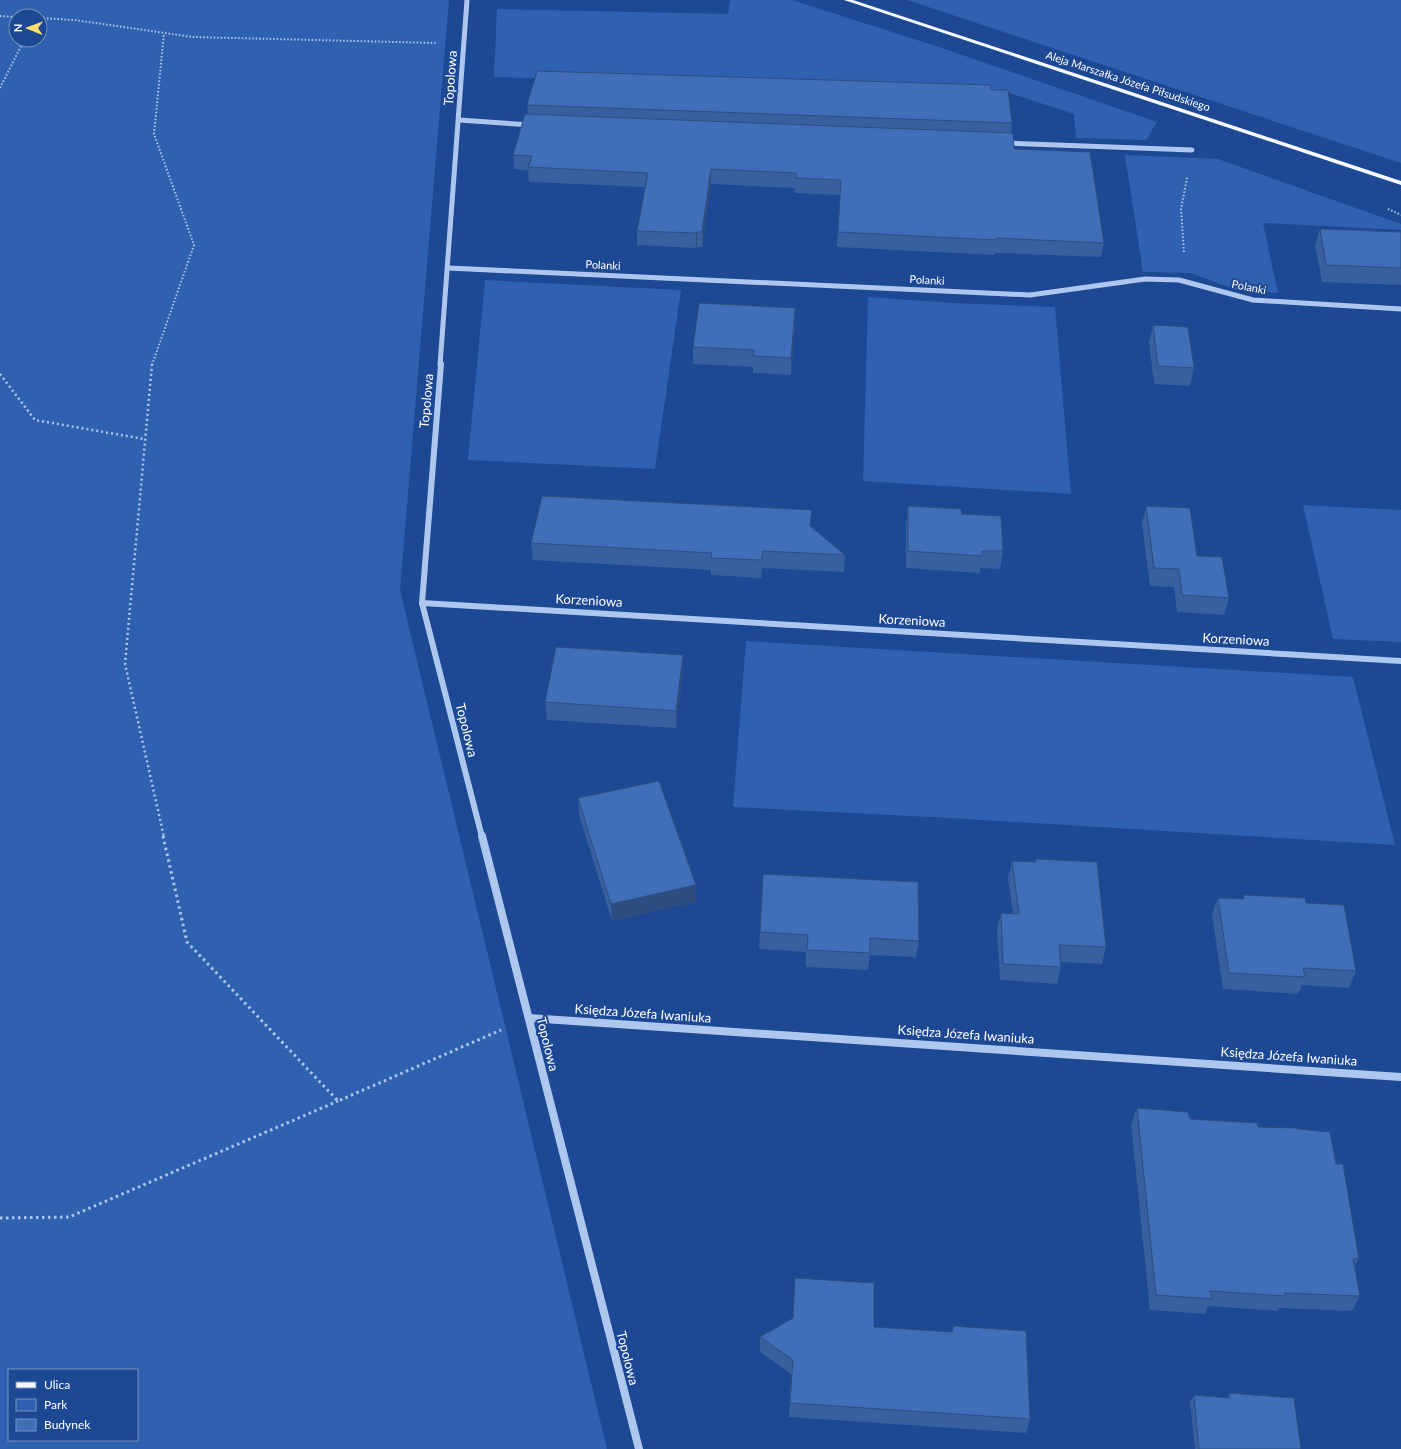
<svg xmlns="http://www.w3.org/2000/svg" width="1401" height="1449" font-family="Lato,sans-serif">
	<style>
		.green { fill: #3060b0; fill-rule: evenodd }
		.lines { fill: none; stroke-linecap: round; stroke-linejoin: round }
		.path-far2 { stroke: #aec7ee; stroke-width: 2; stroke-dasharray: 1.5 2; stroke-linecap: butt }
		.path-far1 { stroke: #aec7ee; stroke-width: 2.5; stroke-dasharray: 2 3; stroke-linecap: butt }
		.path { stroke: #aec7ee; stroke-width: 3; stroke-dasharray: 2.5 3.5; stroke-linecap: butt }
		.minor-far2 { stroke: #aec7ee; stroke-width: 5 }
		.minor-far1 { stroke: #aec7ee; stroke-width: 6 }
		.minor { stroke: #aec7ee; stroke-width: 8 }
		.major { fill: #f6f9ff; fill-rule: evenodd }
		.wall { fill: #385f9e }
		.shaded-wall { fill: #2e4d81 }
		.building { fill: #416eb8; stroke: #2e4d81 }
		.labels { text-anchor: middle; stroke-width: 4; stroke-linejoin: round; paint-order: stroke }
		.far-street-label { font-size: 11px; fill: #fff; stroke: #1d4893 }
		.street-label { font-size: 13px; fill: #fff; stroke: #1d4893 }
	</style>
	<rect width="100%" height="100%" fill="#1d4893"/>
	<!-- green -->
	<g class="green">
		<path d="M0,0H449L400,590L607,1449H0ZM16,16H40V40H16ZM9,1370H137V1440H9Z"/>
		<polygon points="730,0 792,0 942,48 1157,122 1146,140 1076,138 1074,114 1006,92 494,77 497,9 728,14"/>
		<polygon points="907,0 1401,0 1401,163 1340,143"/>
		<polygon points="1125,155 1218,159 1401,224 1401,230 1263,223 1278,293 1237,290 1190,273 1143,272"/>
		<polygon points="485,280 681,290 655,469 468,460"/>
		<polygon points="868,297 953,303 1055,307 1071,494 863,481"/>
		<polygon points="1303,505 1401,510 1401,642 1333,639"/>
		<polygon points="746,641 1353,677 1395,845 949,818 733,807"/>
	</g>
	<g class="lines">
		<!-- path-far2 -->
		<g class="path-far2">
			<polyline points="0,16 16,17"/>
			<polyline points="40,18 74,20 193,37 436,43"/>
			<polyline points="0,88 24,40"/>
			<polyline points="1388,209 1401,215"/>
			<polyline points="1184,252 1181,209 1187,178"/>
			<polyline points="152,365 194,245 154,134 164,33"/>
		</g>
		<!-- path-far1 -->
		<g class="path-far1">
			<polyline points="152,364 125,664 164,837"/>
			<polyline points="0,374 35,420 144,439"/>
		</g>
		<!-- path -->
		<g class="path">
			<polyline points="163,836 187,942 338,1101 501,1030"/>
			<polyline points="0,1218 69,1217 338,1101"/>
		</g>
		<!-- minor-far2 -->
		<g class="minor-far2">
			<polyline points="459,120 531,125"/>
			<polyline points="1005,143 1192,150"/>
			<polyline points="448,268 1030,295 1145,279 1179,280 1253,300 1401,309"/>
			<polyline points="440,365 467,0"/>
		</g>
		<!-- minor-far1 -->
		<g class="minor-far1">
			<polyline points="441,364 422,603 482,837"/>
			<polyline points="422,603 1401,661"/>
		</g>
		<!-- minor -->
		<g class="minor">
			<polyline points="482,836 639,1449"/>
			<polyline points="529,1018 1401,1077"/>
		</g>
		<!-- major -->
		<polygon class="major" points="844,0 853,0 1401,181 1401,185"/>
	</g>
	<!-- wall -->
	<g class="wall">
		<polygon points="991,90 1012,123 1011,133 1014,149 1104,243 1101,257 995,253 994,255 837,247 840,195 795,193 795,188 711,184 702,247 697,247 696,248 637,245 637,231 645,187 529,182 528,170 514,169 513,155 528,114 527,105"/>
		<polygon points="1320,229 1401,232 1401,285 1322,282 1315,245"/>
		<polygon points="795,325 791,375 753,373 753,367 693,364 693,347"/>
		<polygon points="1153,325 1194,368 1190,386 1154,384 1149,342"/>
		<polygon points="908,506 962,514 1003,551 1000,569 980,568 980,573 906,568 906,524"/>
		<polygon points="1146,506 1197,556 1229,598 1224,615 1177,612 1174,587 1150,586 1142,524"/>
		<polygon points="811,526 845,555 844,572 762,568 761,578 711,575 711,570 533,560 531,543"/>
		<polygon points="683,655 683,672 676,728 547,720 545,702"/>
		<polygon points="578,798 696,902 612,921 579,815"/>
		<polygon points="1036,859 1106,947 1102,964 1061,962 1061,967 1057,984 1000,980 997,930 1001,913 1013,914 1008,878 1012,861 1036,862"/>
		<polygon points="1244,895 1306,903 1356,971 1349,988 1302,985 1298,994 1223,989 1212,914 1218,898 1243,899"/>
		<polygon points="760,932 919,941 916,957 870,955 868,970 806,967 806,952 759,949"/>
		<polygon points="1137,1108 1190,1119 1258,1127 1336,1164 1359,1259 1355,1266 1360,1296 1352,1311 1279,1308 1278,1311 1208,1306 1205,1314 1150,1310 1131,1124"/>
		<polygon points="795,1278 874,1327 952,1332 953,1326 1030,1419 1026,1433 789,1417 791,1374 760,1352 760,1337 793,1319"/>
		<polygon points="1229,1393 1301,1449 1195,1449 1190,1402 1194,1395 1227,1398"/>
	</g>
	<!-- shaded-wall -->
	<g class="shaded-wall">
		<polygon points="711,169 711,184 702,247 702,232"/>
		<polygon points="697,232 697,247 696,248 696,233"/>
		<polygon points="795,308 795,325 791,375 791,358"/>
		<polygon points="683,655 683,672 676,728 676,711"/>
		<polygon points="696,885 696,902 612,921 611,904"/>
	</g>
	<!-- building -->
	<g class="building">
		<polygon points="537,71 991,85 991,90 1008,90 1012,123 527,105"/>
		<polygon points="525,114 1013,133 1014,149 1090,152 1104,243 996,238 996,240 838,232 841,180 796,178 796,173 711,169 702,232 697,232 696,233 637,231 648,173 528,167 532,156 513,155"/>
		<polygon points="1320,229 1401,232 1401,268 1326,265"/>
		<polygon points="699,303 795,308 791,358 753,356 754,350 693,347"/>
		<polygon points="1153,325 1188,327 1194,368 1158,366"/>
		<polygon points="542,496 812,510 810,526 845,555 763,551 762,560 711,558 712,553 531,543"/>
		<polygon points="908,506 961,509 962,514 1001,516 1003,551 982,551 982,556 908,551"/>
		<polygon points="1146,506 1190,508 1197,556 1222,557 1229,598 1182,595 1179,569 1154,568"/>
		<polygon points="556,647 683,655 676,711 545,702"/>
		<polygon points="659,781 696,885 611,904 578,798"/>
		<polygon points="1036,859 1097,862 1106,947 1059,945 1061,967 1003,964 1001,913 1019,914 1012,861 1036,862"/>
		<polygon points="763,874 918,882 919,941 870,938 870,953 807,950 808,935 760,932"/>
		<polygon points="1244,895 1305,898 1306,903 1344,905 1356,971 1303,968 1305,977 1229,973 1218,898 1244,899"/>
		<polygon points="1137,1108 1188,1112 1190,1119 1257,1123 1258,1127 1297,1128 1297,1129 1330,1132 1336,1164 1343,1164 1359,1259 1353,1259 1360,1296 1285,1293 1285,1296 1210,1291 1212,1299 1156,1295"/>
		<polygon points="795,1278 874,1283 874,1327 953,1332 953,1326 1026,1331 1030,1419 790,1403 793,1360 760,1337 793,1318"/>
		<polygon points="1229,1393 1294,1398 1301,1449 1199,1449 1194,1395 1230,1398"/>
	</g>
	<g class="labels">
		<!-- far-street labels -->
		<g class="far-street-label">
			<text transform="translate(1128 81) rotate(18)" y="4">Aleja Marszałka Józefa Piłsudskiego</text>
			<text transform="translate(603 265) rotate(3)" y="4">Polanki</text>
			<text transform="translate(927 280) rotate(3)" y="4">Polanki</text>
			<text transform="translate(1249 287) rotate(11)" y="4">Polanki</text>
		</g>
		<!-- street labels -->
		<g class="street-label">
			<text transform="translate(450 78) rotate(-86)" y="5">Topolowa</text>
			<text transform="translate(426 401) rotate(-85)" y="5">Topolowa</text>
			<text transform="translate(589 600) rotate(3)" y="5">Korzeniowa</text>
			<text transform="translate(912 620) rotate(3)" y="5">Korzeniowa</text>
			<text transform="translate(1236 639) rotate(3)" y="5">Korzeniowa</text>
			<text transform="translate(467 730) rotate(76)" y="5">Topolowa</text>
			<text transform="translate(643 1013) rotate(4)" y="5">Księdza Józefa Iwaniuka</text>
			<text transform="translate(966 1034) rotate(4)" y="5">Księdza Józefa Iwaniuka</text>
			<text transform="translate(548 1044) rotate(76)" y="5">Topolowa</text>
			<text transform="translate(1289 1056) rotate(4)" y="5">Księdza Józefa Iwaniuka</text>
			<text transform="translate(628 1358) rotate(76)" y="5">Topolowa</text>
		</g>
	</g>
	<!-- legend -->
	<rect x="8" y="1369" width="130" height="72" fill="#1d4893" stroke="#7791be"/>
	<rect x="16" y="1382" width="20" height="6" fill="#f6f9ff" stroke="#7791be"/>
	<text x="44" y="1389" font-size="12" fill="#ffffff">Ulica</text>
	<rect x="16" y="1399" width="20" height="12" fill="#3060b0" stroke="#7791be"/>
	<text x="44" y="1409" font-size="12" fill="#ffffff">Park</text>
	<rect x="16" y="1419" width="20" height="12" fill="#416eb8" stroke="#7791be"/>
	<text x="44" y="1429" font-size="12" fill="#ffffff">Budynek</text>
	<!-- north arrow -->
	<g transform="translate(28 28) rotate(271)"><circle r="19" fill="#1d4893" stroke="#7791be"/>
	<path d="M0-3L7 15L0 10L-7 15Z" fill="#fede6d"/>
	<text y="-6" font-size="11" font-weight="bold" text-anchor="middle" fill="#ffffff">N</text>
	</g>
</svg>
